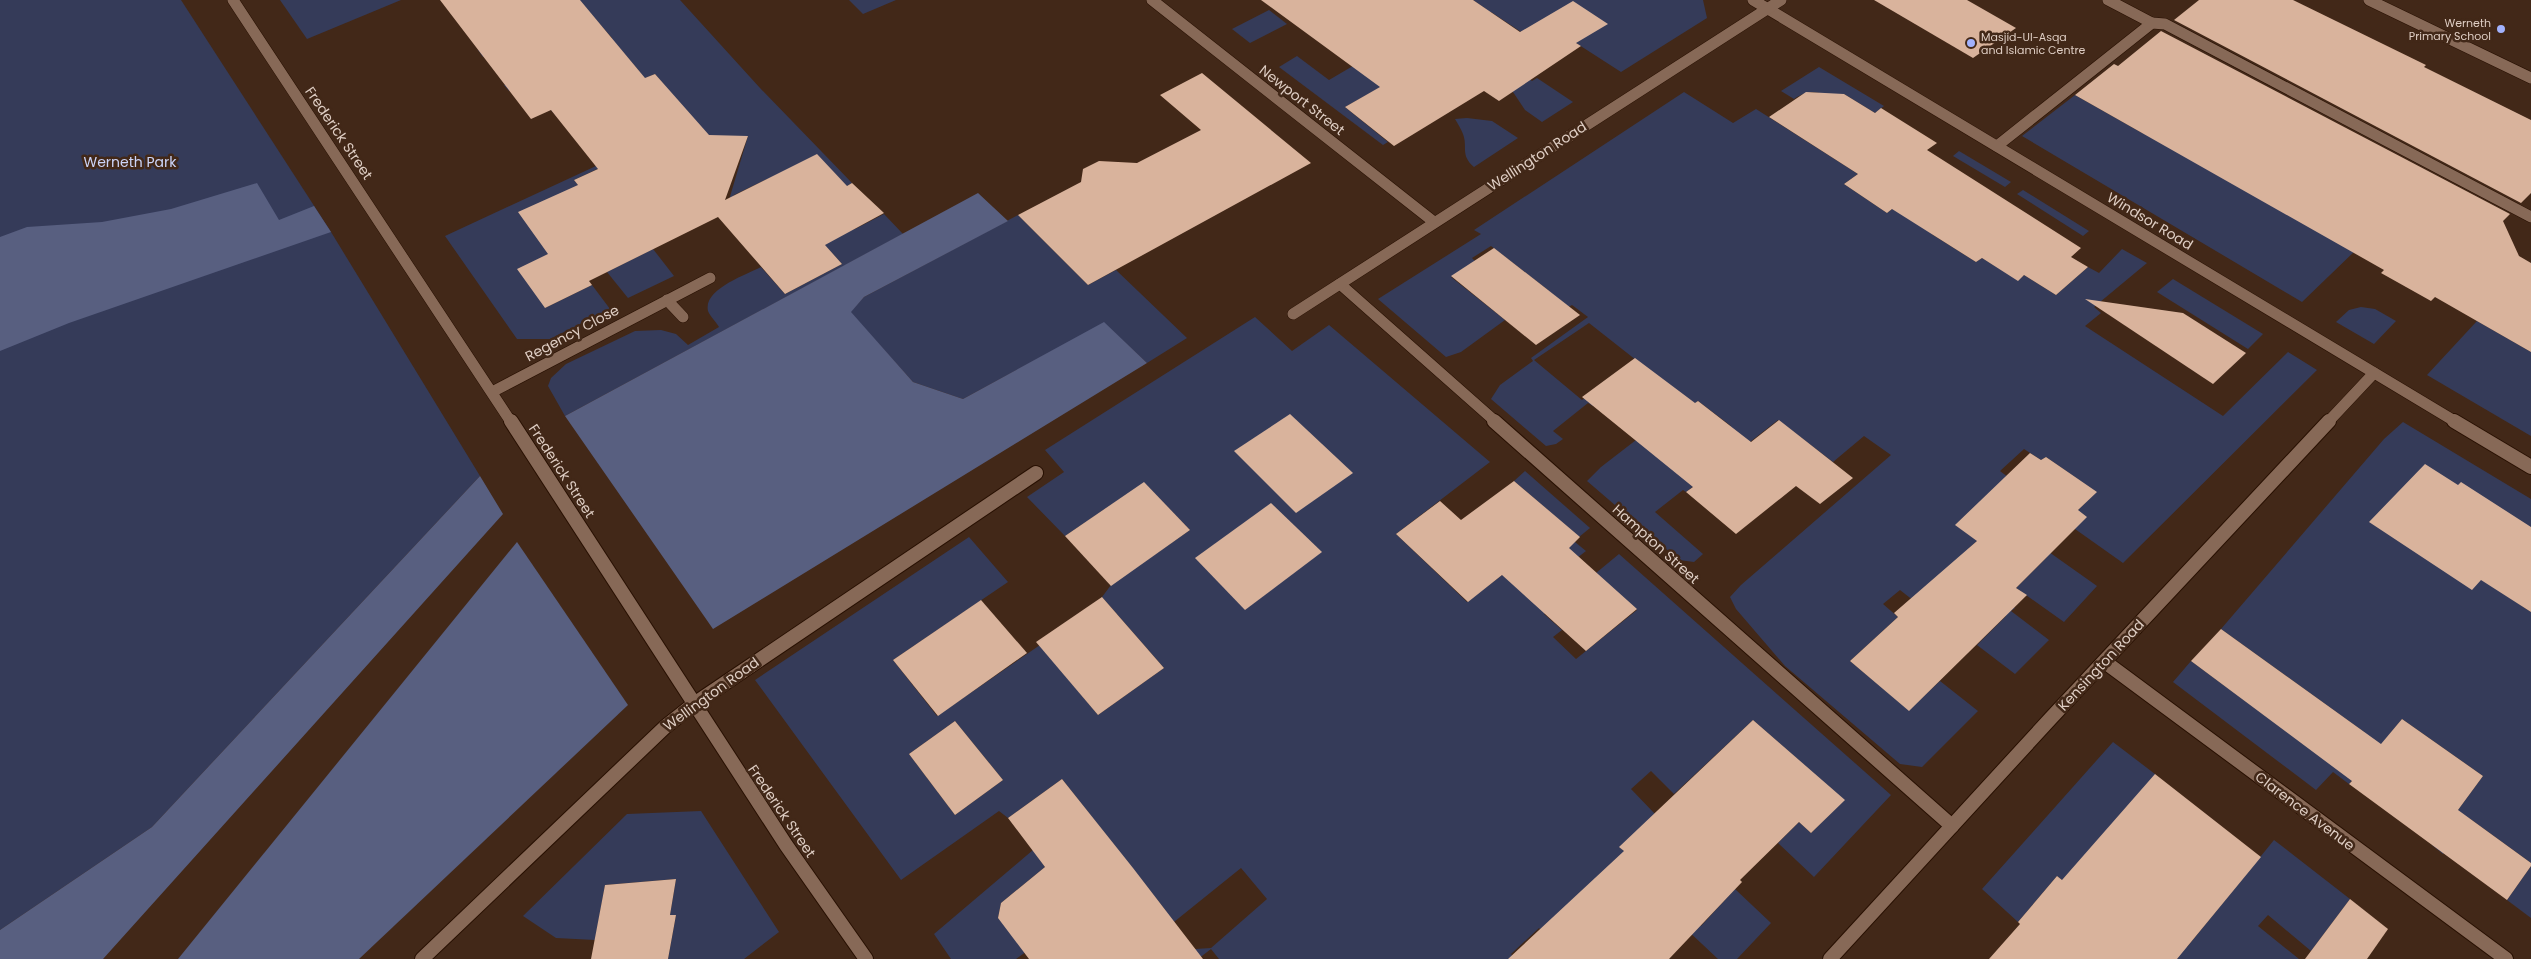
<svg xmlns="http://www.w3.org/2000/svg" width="2531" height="959" font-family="Poppins,sans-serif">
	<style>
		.green { fill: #353b59; fill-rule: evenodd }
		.forest { fill: #585f80 }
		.building { fill: #d9b39c }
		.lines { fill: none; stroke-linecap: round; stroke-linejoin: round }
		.service-casing { stroke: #281002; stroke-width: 12 }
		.minor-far1-casing { stroke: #281002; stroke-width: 12 }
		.minor-casing { stroke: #281002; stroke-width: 16 }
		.secondary-far1-casing { stroke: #281002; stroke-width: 12 }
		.secondary-casing { stroke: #281002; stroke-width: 16 }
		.service { stroke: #876957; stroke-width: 11 }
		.minor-far1 { stroke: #876957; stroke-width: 11 }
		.minor { stroke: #876957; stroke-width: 14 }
		.secondary-far1 { stroke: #876957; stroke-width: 11 }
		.secondary { stroke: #876957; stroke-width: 14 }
		.poi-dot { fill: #a2b2fd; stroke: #422818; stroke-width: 2 }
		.labels { text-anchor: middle; stroke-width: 5; stroke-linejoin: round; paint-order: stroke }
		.far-poi-label { font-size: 11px; fill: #dfcec4; stroke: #422818; text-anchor: end }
		.street-label { font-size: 14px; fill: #dfcec4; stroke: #422818 }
		.park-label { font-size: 14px; fill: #ccd5f9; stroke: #422818 }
	</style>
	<rect width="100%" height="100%" fill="#422818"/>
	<!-- green -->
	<g class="green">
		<polygon points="0,0 181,0 331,232 480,476 152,827 0,930"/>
		<polygon points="280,0 401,0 307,39"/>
		<polygon points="577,0 680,0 760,88 852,183 801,215 767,179 734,195 726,210 748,136 606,165 574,180 596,207 564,247 545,308 592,285 610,309 550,339 517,339 445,236 596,166 665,86 655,74 557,117 551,110 639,71 616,44 509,91 504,85 612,38 590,13 483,57 478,50 582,7"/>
		<polygon points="849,0 896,0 863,14"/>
		<polygon points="1473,0 1703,0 1707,18 1621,72 1576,43 1573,2 1556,55 1491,12 1472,24 1517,71 1532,81 1537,78 1573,102 1542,122 1525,110 1513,92 1381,87 1345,107 1388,142 1383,145 1279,67 1297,56 1329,80 1358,63 1486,9"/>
		<polygon points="1269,10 1287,24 1250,43 1232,29"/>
		<path d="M1819,67L1884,106L1875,113L1844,94L1836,100C1820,91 1809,89 1794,99L1781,91Z"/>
		<path d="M1684,92L1733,123L1756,109L1858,174L1844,184L1887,213L1900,203L1933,235L1976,262L1982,258L2018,280L2024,275L2056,295L2088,267L2099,273L2122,249L2147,263L2094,307L2101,313L2085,326L2223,416L2288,352L2317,370L2123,563L2075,529L2078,510L2096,492L2046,457L2041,460L2024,449L2000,471L2016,483L2018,530L2097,586L2064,622L2016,588L2047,557L1977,541L1968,549L1980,581L2015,608L2011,611L2049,640L2015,674L1977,645L2006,616L1948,571L1914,601L1900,590L1883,604L1898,617L1850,661L1909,710L1940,681L1978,711L1922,767L1900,764L1785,666L1736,609L1730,597L1741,585L1891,455L1864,436L1833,462L1778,420L1686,492L1683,490L1655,512L1703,554L1694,562L1679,560L1587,481L1601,467L1636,440L1731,426L1698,401L1688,409L1593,406L1588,403L1553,431L1563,439L1556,444L1546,446L1491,399L1500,385L1533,361L1531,358L1588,317L1572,305L1565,309L1508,319L1548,290L1491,246L1472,258L1475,261L1451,277L1505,320L1461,352L1446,357L1378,299L1481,234L1474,230ZM1589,323L1636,360L1582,400L1534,360Z"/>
		<polygon points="2075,95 2142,133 2413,195 2302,302 2022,136"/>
		<path d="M1467,118L1492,121L1518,138L1474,167C1460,155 1468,147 1463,134C1461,129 1458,124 1455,119Z"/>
		<polygon points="1959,151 2011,182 2005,187 1953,156"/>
		<polygon points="2023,190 2089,231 2083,236 2017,194"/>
		<path d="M884,214L903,234L565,416L548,386L551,378L566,364L635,331L661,330L676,334L688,345L719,327C716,322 710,316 708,311C703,289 746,275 761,267L785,294L842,264L818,238L855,229Z"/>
		<polygon points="1018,215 1088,285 1116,270 1187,338 1147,363 1104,323 963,399 913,382 850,312 864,297"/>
		<polygon points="653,249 674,276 628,298 607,272"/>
		<polygon points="2173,279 2263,334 2248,349 2157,292"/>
		<polygon points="2361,307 2375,309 2396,321 2374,344 2336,322 2349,310"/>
		<path d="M1255,317L1292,351L1329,325L1490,462L1396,534L1467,602L1533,551L1575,542L1586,551L1549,580L1565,596L1544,614L1562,630L1553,637L1576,659L1637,610L1596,573L1619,554L1891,795L1814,877L1778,843L1799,822L1811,833L1844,800L1753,720L1674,794L1651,771L1631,789L1655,814L1620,847L1693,919L1701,926L1735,889L1771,923L1737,959H1718L1685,928L1548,938L1539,928L1511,954L1515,959H1219L1211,949L1198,959L1180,950L1211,948L1267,899L1241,868L1128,959H1109L1166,911L1062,779L1008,818L999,811L901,880L755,680L969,537L1008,582L893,660L937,716L1040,645L1098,715L1164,668L1102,597L1111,585L1190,530L1144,483L1065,536L1027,497L1064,472L1045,450ZM955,721L1003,780L955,815L909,754Z"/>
		<polygon points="2477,321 2531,352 2531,436 2427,375"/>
		<polygon points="2403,422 2531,499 2531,556 2501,592 2531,612 2531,863 2469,818 2443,854 2432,845 2483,776 2402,719 2349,784 2333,772 2316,790 2173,682 2191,661 2336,768 2364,732 2221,629 2384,439"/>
		<polygon points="1525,471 1590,528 1579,537 1514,481"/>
		<polygon points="2113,742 2155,774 2187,947 2274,840 2350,899 2311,951 2268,915 2258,926 2299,959 2158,959 2057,876 2018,922 1982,889"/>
		<polygon points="701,811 779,932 744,959 668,959 676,915 670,915 676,879 605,885 595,940 556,938 523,916 627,814"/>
		<polygon points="1033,850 1045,867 1001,903 998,918 1034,946 1016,959 951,959 934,934"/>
		<polygon points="2531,866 2531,918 2507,900"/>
	</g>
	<!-- forest -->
	<g class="forest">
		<polygon points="257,183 279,220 314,206 331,232 69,323 0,351 0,237 27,227 102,222 171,209"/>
		<polygon points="978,193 1008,221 864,297 851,312 913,382 963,399 1104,322 1147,363 713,629 565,416"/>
		<polygon points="480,476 503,514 103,959 0,959 0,930 152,827"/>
		<polygon points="517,542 628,705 359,959 178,959"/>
	</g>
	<!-- building -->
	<g class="building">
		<polygon points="440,0 580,0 645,78 655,74 709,135 748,136 725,200 817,154 847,186 852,183 884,213 825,245 842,264 785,294 718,217 589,281 592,285 545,308 517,269 548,254 518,212 578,185 574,180 598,169 551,110 531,119"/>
		<polygon points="1261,0 1473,0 1520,32 1573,1 1608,24 1576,43 1581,46 1499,101 1484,91 1394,146 1345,107 1380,87"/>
		<polygon points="1874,0 1967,0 2016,28 1973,58"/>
		<polygon points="2199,0 2293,0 2426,65 2424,67 2531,120 2531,193 2521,203 2174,20"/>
		<polygon points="2161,31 2510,214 2503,221 2519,256 2531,263 2531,352 2435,297 2431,301 2381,273 2384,270 2075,95 2114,64 2118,66"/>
		<polygon points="1202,73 1311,163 1088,285 1018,215 1081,182 1083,169 1099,161 1137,163 1201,130 1160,95"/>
		<polygon points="1806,92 1844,94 1875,113 1881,108 1937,143 1927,150 2081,248 2071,257 2088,267 2056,295 2024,275 2018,281 1982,258 1976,262 1892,209 1887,213 1844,184 1858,174 1769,117"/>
		<polygon points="1494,248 1580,315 1536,345 1451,276"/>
		<polygon points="2085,299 2183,313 2246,353 2213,384"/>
		<polygon points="1635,358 1695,403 1698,401 1751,442 1779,420 1853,478 1820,504 1796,486 1736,534 1686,492 1693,487 1582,397"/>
		<polygon points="1290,414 1353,473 1296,513 1234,451"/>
		<polygon points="2030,453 2041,460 2046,457 2097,492 2078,510 2087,517 2016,588 2027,595 1909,711 1850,661 1898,617 1894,613 1977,541 1955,525"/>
		<polygon points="2425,464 2458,485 2461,482 2531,527 2531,612 2481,580 2472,590 2369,522"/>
		<polygon points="1514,481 1580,537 1569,548 1637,609 1586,651 1502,575 1468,602 1396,534 1440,501 1461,520"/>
		<polygon points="1144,482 1190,530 1111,586 1065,536"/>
		<polygon points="1271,503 1322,552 1245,610 1195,558"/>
		<polygon points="1102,597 1164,668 1098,715 1036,642"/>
		<polygon points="981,600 1027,653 938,716 893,660"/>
		<polygon points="2221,629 2381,744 2402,719 2483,776 2458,810 2531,863 2531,866 2507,900 2349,784 2352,781 2191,661"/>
		<polygon points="1753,720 1845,800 1811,833 1799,822 1740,880 1742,882 1669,959 1508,959 1624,851 1619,847"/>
		<polygon points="955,721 1003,780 955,815 909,754"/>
		<polygon points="2155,774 2261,857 2177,959 1989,959 2020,924 2018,922 2057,876 2062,880"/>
		<polygon points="1062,779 1133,868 1203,959 1029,959 998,918 1001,903 1045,867 1008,818"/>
		<polygon points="676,879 670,915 676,915 668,959 591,959 605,885"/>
		<polygon points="2350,899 2388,929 2367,959 2305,959"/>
	</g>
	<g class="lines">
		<!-- service casing -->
		<g class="service-casing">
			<g id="service">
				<polyline points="2108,0 2152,23"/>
				<polyline points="1997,146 2152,23 2165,24 2531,217"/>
			</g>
		</g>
		<!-- minor-far1 casing -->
		<g class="minor-far1-casing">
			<g id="minor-far1">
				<polyline points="1152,0 1434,222"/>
				<polyline points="1753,0 2456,422"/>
				<polyline points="2369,0 2531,78"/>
				<polyline points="1340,284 1496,422"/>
				<polyline points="667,300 683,317"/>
				<polyline points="1293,314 1781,0"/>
				<polyline points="492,392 710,278"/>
				<polyline points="2328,422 2374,373"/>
			</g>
		</g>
		<!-- minor casing -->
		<g class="minor-casing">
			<g id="minor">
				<polyline points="1494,421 1952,826"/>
				<polyline points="2454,421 2531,467"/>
				<polyline points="2105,662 2506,959"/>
				<polyline points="422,959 665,727 694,704 1036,473"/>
				<polyline points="1830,959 2051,718 2329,421"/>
			</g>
		</g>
		<!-- secondary-far1 casing -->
		<g class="secondary-far1-casing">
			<polyline id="secondary-far1" points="233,0 511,422"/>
		</g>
		<!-- secondary casing -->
		<g class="secondary-casing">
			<polyline id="secondary" points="511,421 786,845 866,959"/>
		</g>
		<!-- service -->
		<use href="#service" class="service"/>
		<!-- minor-far1 -->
		<use href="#minor-far1" class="minor-far1"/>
		<!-- minor -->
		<use href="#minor" class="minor"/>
		<!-- secondary-far1 -->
		<use href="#secondary-far1" class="secondary-far1"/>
		<!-- secondary -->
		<use href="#secondary" class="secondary"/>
	</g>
	<!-- markers -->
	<g class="poi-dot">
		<circle cx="2501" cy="29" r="5"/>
		<circle cx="1971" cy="43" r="5"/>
	</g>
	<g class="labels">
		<!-- far-poi labels -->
		<g class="far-poi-label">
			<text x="2491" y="27">Werneth<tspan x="2491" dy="13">Primary School</tspan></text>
			<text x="1981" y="41" text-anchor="start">Masjid-Ul-Asqa<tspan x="1981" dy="13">and Islamic Centre</tspan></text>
		</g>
		<!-- street labels -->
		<g class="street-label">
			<text transform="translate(1302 100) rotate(38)" y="5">Newport Street</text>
			<text transform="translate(339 133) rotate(56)" y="5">Frederick Street</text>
			<text transform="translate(1537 156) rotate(-33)" y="5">Wellington Road</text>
			<text transform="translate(2150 221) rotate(31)" y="5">Windsor Road</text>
			<text transform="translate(572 333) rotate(-28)" y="5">Regency Close</text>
			<text transform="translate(562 471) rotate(57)" y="5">Frederick Street</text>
			<text transform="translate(1656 544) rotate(42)" y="5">Hampton Street</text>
			<text transform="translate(2101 665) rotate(-47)" y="5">Kensington Road</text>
			<text transform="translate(711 694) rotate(-36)" y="5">Wellington Road</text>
			<text transform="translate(782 811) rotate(56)" y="5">Frederick Street</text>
			<text transform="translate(2305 811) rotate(37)" y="5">Clarence Avenue</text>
		</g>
		<!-- park labels -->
		<g class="park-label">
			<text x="130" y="167">Werneth Park</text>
		</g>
	</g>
</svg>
